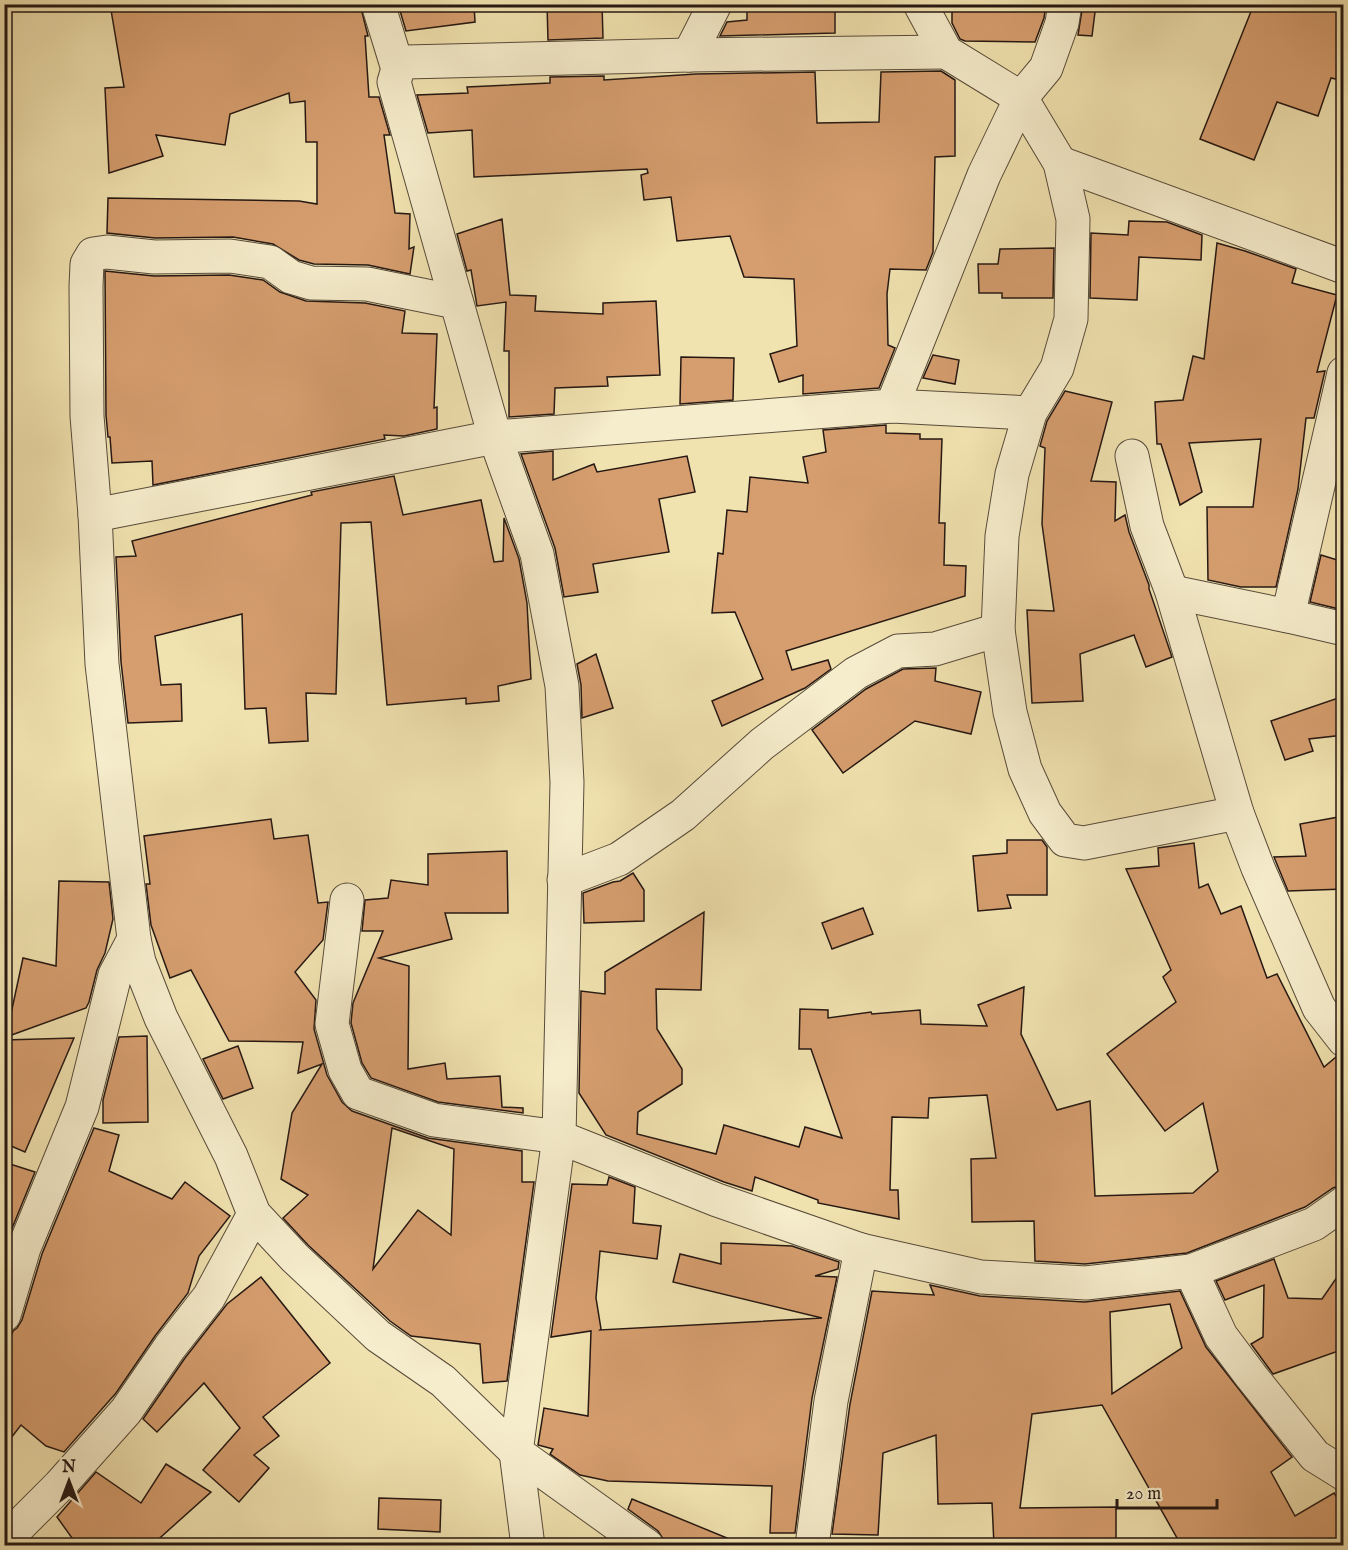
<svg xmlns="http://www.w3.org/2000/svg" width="1348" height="1550" font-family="'IM FELL English',serif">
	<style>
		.building { fill: #d69e6f; stroke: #251813; stroke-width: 1.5; fill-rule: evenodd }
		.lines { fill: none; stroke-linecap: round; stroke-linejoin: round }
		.minor-casing { stroke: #584b3a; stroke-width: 35 }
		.minor { stroke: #f6edcc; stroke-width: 33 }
	</style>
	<rect width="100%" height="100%" fill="#f1e3b0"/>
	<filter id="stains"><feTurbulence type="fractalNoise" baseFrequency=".00333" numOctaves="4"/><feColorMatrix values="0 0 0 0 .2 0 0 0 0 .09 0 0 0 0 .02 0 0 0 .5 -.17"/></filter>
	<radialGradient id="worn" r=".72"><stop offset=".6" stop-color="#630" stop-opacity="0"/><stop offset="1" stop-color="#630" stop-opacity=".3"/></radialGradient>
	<!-- building -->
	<g class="building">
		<polygon points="110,4 360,4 368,36 365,36 369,97 379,97 390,135 384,135 395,213 410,214 409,249 414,247 410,274 368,265 314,264 299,260 273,244 233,237 155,238 107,233 108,198 299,201 317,204 317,142 306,142 305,101 290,103 289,93 230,114 225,145 156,135 163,156 109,173 105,88 124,87"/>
		<polygon points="398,4 474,4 475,22 406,31"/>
		<polygon points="547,4 602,4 603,38 548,40"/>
		<polygon points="952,4 1046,4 1044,18 1035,42 965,41 960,39 952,23"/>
		<polygon points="1083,4 1096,4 1092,36 1078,35"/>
		<polygon points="1254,4 1344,4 1344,81 1331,78 1318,116 1277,102 1254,160 1200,139"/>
		<polygon points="747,7 835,7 835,33 720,36 727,22 747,20"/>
		<polygon points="941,71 955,80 955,156 935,157 933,252 926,270 890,269 887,294 888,345 895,348 879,388 803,394 803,375 779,382 770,354 797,346 794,279 744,277 730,236 677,241 671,197 644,200 641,175 648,173 647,169 474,177 472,130 428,133 417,95 468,93 467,87 550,83 550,77 604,76 604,80 696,74 815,72 817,123 879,122 881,72"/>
		<polygon points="502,219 510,295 536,296 535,311 603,314 603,303 656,301 660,375 607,377 608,386 555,388 554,414 509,417 509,351 504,351 506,302 477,306 471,270 467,271 457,234"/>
		<polygon points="1129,221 1167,222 1202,235 1201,260 1139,257 1137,300 1090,298 1091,233 1128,235"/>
		<polygon points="1217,243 1245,251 1296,269 1292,283 1337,295 1317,372 1325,371 1314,418 1306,418 1298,489 1276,587 1241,587 1208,580 1207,507 1253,507 1261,439 1189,443 1202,492 1180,505 1161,444 1157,444 1155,402 1183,400 1193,356 1204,359"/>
		<polygon points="1054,248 1053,298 1002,298 1002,293 979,293 978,264 998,264 1000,249"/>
		<polygon points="105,271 154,276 229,275 263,280 280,292 306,301 365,303 405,311 402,333 437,334 434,408 437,407 437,429 404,436 384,435 385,439 153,485 152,461 112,463 110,437 108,437 106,415"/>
		<polygon points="933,355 959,360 955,384 923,378"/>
		<polygon points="681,357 734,358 733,400 680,404"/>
		<polygon points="1065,391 1112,402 1091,481 1116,482 1115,521 1125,515 1129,532 1149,585 1149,589 1172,657 1146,667 1134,635 1080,654 1083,701 1032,703 1027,610 1054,611 1042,524 1045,448 1040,446 1047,421"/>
		<polygon points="886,425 886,433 920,434 920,439 942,439 939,523 945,523 944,565 966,566 965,596 786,651 792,670 828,660 831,669 805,688 722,726 712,701 763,679 735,612 712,613 718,553 723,554 727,510 747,512 750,477 808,483 803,457 826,452 823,430"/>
		<polygon points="553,451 553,480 594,464 597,472 687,456 695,492 659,499 669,552 593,564 598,592 564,597 555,548 521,454"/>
		<polygon points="394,476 403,515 481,500 494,562 503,561 504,518 519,559 527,603 531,679 498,686 499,701 466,704 466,698 387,705 371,522 341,523 336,694 306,693 308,741 269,743 266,708 245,709 242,614 155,636 161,685 181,684 182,721 128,723 121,662 116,557 136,556 132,541 312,495 311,492"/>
		<polygon points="1321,555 1344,562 1344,593 1339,609 1310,602"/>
		<polygon points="596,654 613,708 582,718 581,685 577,664"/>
		<polygon points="936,668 935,681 981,692 971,734 915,721 843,773 812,730 866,689 903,669"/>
		<polygon points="1344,696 1344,735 1309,739 1313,751 1285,760 1271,721"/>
		<polygon points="1344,816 1344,889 1288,891 1274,857 1306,856 1300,824"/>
		<path d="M271,819L274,839L308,835L318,903L328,902L323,940L295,972L316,1000L314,1029L327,1075L342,1102L352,1111L428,1138L522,1151V1182H534L507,1381L483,1383L480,1344L411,1336L390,1321L308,1245L283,1218L308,1195L281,1179L292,1113L322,1064L298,1073L303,1042L229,1041L191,970L170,978L151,925L146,884H150L144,836ZM392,1128L454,1149L451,1235L418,1210L373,1269Z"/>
		<polygon points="1007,840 1042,840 1047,847 1047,895 1007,895 1011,908 978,911 973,856 1007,853"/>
		<polygon points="1194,843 1199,888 1208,884 1221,914 1241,906 1267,978 1277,974 1324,1067 1336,1057 1344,1058 1344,1184 1333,1188 1305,1207 1187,1253 1085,1264 1035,1261 1034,1221 972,1222 971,1159 996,1158 987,1095 929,1098 928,1118 892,1117 890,1190 898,1190 899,1219 818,1203 818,1200 755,1177 752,1191 724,1182 606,1135 579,1093 581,991 605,994 605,972 704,912 701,990 656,989 657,1029 682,1069 682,1084 638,1112 637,1134 716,1154 724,1125 799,1147 805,1127 842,1138 811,1049 799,1049 800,1009 828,1010 828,1018 871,1012 872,1014 920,1010 921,1024 987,1026 978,1005 1024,987 1021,1034 1057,1110 1090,1101 1095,1196 1193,1193 1218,1171 1203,1103 1165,1131 1107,1054 1176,1002 1163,977 1171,970 1126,869 1159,866 1158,848"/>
		<polygon points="507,851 508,913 445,913 452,939 379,958 409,966 408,1069 445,1063 447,1079 500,1076 502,1107 523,1108 523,1113 438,1102 371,1078 362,1063 351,1023 353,1003 383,931 362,931 365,900 388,898 391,880 428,885 428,854"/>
		<polygon points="633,873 644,890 644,921 584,923 583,893 613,882 620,881"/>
		<polygon points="59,881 109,882 113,919 105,953 97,970 89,1002 86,1008 6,1037 23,958 56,966"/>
		<polygon points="863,908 873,934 832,949 822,923"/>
		<polygon points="147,1036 148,1122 103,1123 103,1100 119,1037"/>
		<polygon points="74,1038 25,1152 4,1143 4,1040"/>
		<polygon points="238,1046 253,1088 223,1099 203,1059"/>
		<polygon points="94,1128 119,1135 109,1171 172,1199 185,1182 230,1216 199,1256 188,1293 155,1336 116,1393 64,1452 46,1446 21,1425 4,1447 4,1356 13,1331 17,1328 22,1320 42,1254"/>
		<polygon points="10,1164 35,1172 4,1248 4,1182"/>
		<polygon points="609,1177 635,1187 633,1223 661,1226 657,1259 600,1251 596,1298 601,1329 600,1330 822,1318 673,1282 680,1254 721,1264 721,1243 792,1246 839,1262 838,1269 815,1276 837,1277 812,1398 795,1533 770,1533 772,1486 608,1481 580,1475 550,1454 553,1449 538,1445 544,1408 588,1416 591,1331 551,1337 572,1184 607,1185"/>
		<polygon points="1274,1259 1288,1298 1322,1299 1344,1267 1344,1349 1273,1374 1251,1344 1263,1337 1264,1285 1225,1300 1216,1281"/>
		<polygon points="261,1277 330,1363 263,1417 279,1436 254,1455 269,1468 239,1502 203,1470 240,1428 204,1383 157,1432 143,1419 185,1358 227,1304"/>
		<path d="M930,1285L980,1296L1085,1302L1180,1291L1206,1347L1292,1457L1271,1472L1295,1516L1334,1493L1344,1508V1545H1181L1102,1405L1032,1414L1020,1508L1116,1507V1545H994L992,1503L938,1504L936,1435L883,1453L878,1535L832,1534L850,1404L872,1291L934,1295ZM1170,1304L1182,1348L1112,1394L1110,1312Z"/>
		<polygon points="166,1464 211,1492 152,1545 77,1545 57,1517 96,1472 141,1503"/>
		<polygon points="379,1498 441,1500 440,1532 378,1529"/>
		<polygon points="632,1499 744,1545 672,1545 665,1542 658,1531 628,1509"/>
	</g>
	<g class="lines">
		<!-- minor casing -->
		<g class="minor-casing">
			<g id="minor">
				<polyline points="378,4 398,69"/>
				<polyline points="920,4 946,52 1021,98 1060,163 1073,219 1071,319 1057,368 1030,413 1012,474 1002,536 998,630 1010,712 1025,769 1045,813 1065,840 1084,843 1237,813"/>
				<polyline points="689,55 715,4"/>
				<polyline points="1060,163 1344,267"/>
				<polyline points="456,302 367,284 311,283 291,277 270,262 230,256 154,257 107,252 93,254 87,264 86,286 87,416 95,515 102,664 134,939 139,962 161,1018 231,1156 254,1214 295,1258 378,1336 443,1381 516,1452 647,1546"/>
				<polyline points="892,406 984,175 1021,98 1046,68 1062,23 1065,4"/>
				<polyline points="1132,456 1147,526 1172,592 1237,813 1258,868 1319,1008 1344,1040"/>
				<polyline points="95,515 495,437 892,406 1030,413"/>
				<polyline points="1172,592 1288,616 1344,629"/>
				<polyline points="1288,616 1344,373"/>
				<polyline points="564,880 619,859 683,815 762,744 856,673 898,651 935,649 998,630"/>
				<polyline points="347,900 332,1024 345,1070 358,1093 434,1120 559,1137 717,1200 861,1250 981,1277 1086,1283 1191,1271 1314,1224 1344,1203"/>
				<polyline points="1191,1271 1221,1336 1251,1376 1315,1456 1344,1474"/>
				<polyline points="4,1315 24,1248 82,1107 115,975 134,939"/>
				<polyline points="4,1541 60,1485 126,1411 170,1347 209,1297 254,1214"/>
				<polyline points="528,1546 516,1452 559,1137 567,782 562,686 537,554 495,437 394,82 398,69 406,62 689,55 946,52"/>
				<polyline points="812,1546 831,1401 861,1250"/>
			</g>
		</g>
		<!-- minor -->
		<use href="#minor" class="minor"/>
	</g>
	<!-- margin -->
	<rect width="1348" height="1550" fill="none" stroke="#f1e3b0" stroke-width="24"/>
	<rect x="6" y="6" width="1336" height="1538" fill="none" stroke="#251813" stroke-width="3"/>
	<rect x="12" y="12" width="1324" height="1526" fill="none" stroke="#251813" stroke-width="1.5"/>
	<!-- north arrow -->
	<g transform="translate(69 1481)" stroke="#f6edcc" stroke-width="4.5" paint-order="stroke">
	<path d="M0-4.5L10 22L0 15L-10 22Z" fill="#251813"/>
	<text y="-9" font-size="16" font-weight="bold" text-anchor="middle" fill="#251813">N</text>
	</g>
	<!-- scale -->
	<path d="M1117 1499v9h100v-9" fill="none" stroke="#251813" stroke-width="3"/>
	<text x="1126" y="1499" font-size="18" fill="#251813" stroke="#f6edcc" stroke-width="4.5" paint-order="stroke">20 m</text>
	<rect width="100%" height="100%" filter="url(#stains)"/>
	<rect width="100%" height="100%" fill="url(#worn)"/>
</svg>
